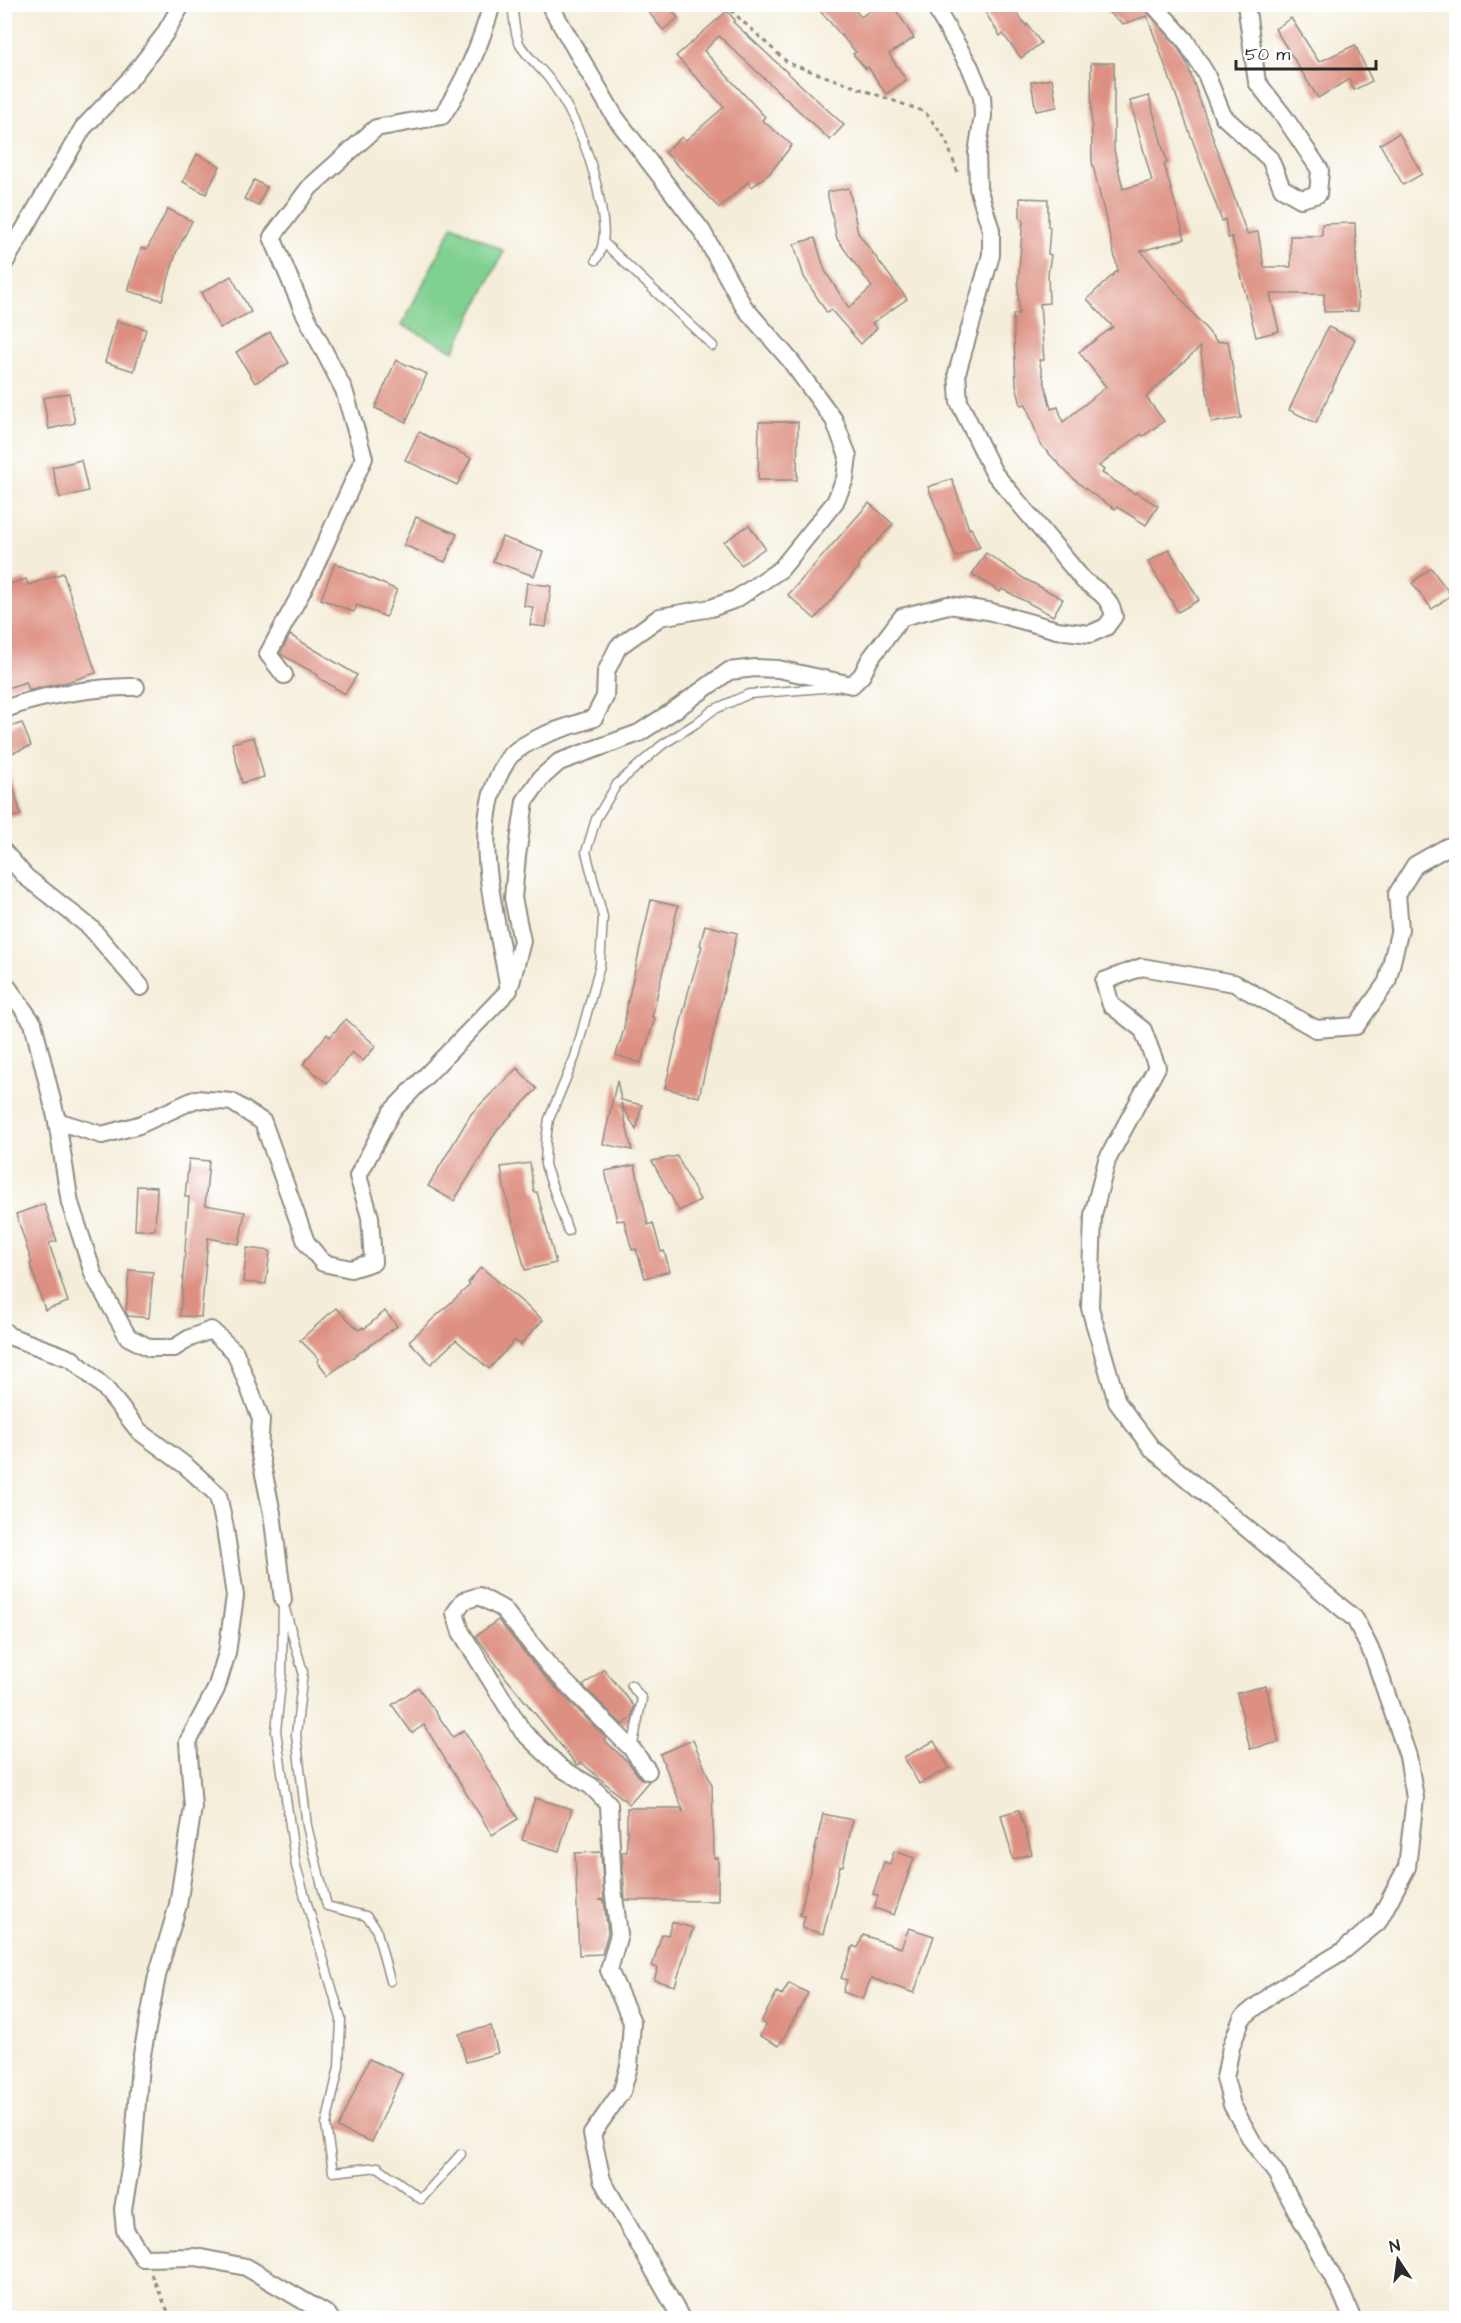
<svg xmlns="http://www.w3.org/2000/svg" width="1461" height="2323" font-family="'Architects Daughter',sans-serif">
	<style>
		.green { fill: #80d090; stroke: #567e5e; stroke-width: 1.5 }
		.building { fill: #dd9081 }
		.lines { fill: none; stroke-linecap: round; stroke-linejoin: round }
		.lane-casing { stroke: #908c82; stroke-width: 11 }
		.street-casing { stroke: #908c82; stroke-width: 20 }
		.path { stroke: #908c82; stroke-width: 3; stroke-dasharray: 4.5 4.5; stroke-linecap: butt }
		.lane { stroke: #fff; stroke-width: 8 }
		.street { stroke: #fff; stroke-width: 16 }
	</style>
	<rect width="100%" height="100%" fill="#fff"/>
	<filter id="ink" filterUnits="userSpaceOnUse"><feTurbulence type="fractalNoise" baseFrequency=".0167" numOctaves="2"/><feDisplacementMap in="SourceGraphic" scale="12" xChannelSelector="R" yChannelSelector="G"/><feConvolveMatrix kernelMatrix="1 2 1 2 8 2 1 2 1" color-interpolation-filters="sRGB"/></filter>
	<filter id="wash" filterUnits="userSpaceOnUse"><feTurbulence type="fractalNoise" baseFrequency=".008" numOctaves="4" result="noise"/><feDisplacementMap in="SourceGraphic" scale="24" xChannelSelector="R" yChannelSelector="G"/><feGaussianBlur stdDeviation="1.35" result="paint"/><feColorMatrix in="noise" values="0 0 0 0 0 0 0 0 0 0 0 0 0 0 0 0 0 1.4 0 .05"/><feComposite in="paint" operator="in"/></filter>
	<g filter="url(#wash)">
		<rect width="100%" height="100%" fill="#f4edd9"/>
		<!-- green -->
		<polygon class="green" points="453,225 504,251 454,351 402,325"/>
		<g id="blocks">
			<!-- building -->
			<g class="building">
				<polygon points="642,4 667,4 678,18 663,30"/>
				<polygon points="814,4 850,4 861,17 879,4 892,4 914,38 889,54 906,80 886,94 868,67 866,69 853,54 856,52"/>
				<polygon points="980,4 1011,4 1026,26 1027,24 1041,43 1021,58 1003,34 1000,36"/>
				<polygon points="1098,4 1141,4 1177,46 1187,64 1247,234 1258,232 1264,267 1291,267 1290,236 1322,236 1322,224 1355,223 1358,311 1324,312 1324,294 1270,294 1279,331 1256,337 1232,237 1228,238 1225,219 1222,221 1147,16 1123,24"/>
				<polygon points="727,11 735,20 733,22 844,125 830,140 719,36 704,51 765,117 762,120 792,145 770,173 752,187 748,182 719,208 665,152 682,137 685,141 724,107 676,56"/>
				<polygon points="1291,18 1319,62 1355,45 1372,81 1354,90 1349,79 1318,98 1275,29"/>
				<polygon points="1091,63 1114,63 1114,150 1123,189 1152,181 1130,101 1149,96 1167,163 1164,164 1185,239 1141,251 1217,342 1228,341 1241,418 1212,423 1200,347 1146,397 1164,421 1143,436 1141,434 1099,466 1104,470 1102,473 1135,494 1136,492 1158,506 1146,525 1117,507 1115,509 1091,493 1071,477 1040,444 1026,404 1021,405 1016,385 1013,314 1019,314 1018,284 1023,219 1020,219 1020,198 1048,199 1048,227 1050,227 1048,254 1051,255 1048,274 1049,303 1040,304 1044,360 1039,360 1051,409 1058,407 1063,422 1106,387 1079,352 1113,327 1087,299 1118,270 1092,162"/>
				<polygon points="1052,79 1057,107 1036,111 1031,82"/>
				<polygon points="1399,133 1422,174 1403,185 1380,144"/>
				<polygon points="197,154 220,166 206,194 183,182"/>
				<polygon points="254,180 267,187 258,206 244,199"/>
				<polygon points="849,188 858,233 907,299 872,323 877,328 861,344 831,310 827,313 804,277 794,244 815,238 825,271 849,308 872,287 837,239 827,192"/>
				<polygon points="168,209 192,221 176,253 162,300 128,291 141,248 147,249"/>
				<polygon points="231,276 251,312 220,328 201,293"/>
				<polygon points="117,321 146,329 134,371 105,362"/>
				<polygon points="1328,327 1355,339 1316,423 1289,410"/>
				<polygon points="270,332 289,363 255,383 236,352"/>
				<polygon points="396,360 427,374 406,422 375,408"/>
				<polygon points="69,393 75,423 49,429 43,398"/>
				<polygon points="759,422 798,422 797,480 758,480"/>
				<polygon points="419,432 471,458 457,485 405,460"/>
				<polygon points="81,460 88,491 60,498 52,467"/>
				<polygon points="952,479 969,529 971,528 980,547 956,557 928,487"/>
				<polygon points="869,503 893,524 857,564 860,566 815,619 788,595"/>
				<polygon points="416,517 457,534 445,562 404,545"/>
				<polygon points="749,525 765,548 741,565 724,542"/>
				<polygon points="502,537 543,552 534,576 493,561"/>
				<polygon points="1169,549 1199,600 1178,612 1148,562"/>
				<polygon points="986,553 1025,579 1063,599 1053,616 1002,589 1000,592 972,574"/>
				<polygon points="335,563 397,590 386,617 357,605 354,612 321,599"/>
				<polygon points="1431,568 1451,595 1432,609 1412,583"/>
				<polygon points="63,573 96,673 67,682 29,690 26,682 4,689 4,586 26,579 28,585"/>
				<polygon points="527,583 551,586 546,627 530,625 533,607 524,606"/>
				<polygon points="290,635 357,675 345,694 317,677 318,675 282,655 280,653"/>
				<polygon points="22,723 31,746 4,756 4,729"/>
				<polygon points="254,737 264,777 242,783 232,743"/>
				<polygon points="4,771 9,771 21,815 4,819"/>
				<polygon points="651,900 678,906 652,1017 655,1018 641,1063 616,1055 624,1029 627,1005"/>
				<polygon points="705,925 737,933 699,1097 665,1088 688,993 702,946 700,945"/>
				<polygon points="346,1019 376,1046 363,1061 352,1052 327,1083 303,1064 327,1034 330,1037"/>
				<polygon points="517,1068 537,1089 497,1130 454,1201 428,1186 471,1114"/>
				<polygon points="617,1080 621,1100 642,1105 636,1130 621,1103 632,1150 603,1144"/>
				<polygon points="677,1156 700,1200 679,1211 652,1161"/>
				<polygon points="189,1159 209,1161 205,1205 245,1212 239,1244 208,1238 201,1317 180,1316 189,1197 185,1197"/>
				<polygon points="530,1163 534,1192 537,1192 556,1263 525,1270 504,1187 501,1167"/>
				<polygon points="635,1165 648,1225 653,1223 661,1252 664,1251 670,1271 645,1278 636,1249 632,1250 624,1220 617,1221 605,1171"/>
				<polygon points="137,1186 157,1187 155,1230 135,1230"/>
				<polygon points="44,1204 57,1241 49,1243 68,1302 45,1310 30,1264 32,1263 16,1214"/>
				<polygon points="247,1248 270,1251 266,1284 243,1282"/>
				<polygon points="481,1267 543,1320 520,1345 515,1340 489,1369 456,1340 431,1364 409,1341 470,1285 468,1283"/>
				<polygon points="129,1270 153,1272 149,1318 128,1316 126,1312"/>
				<polygon points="336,1308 359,1330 363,1327 364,1329 385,1311 397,1326 328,1375 317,1361 319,1359 300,1340"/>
				<polygon points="498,1620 542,1674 606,1738 604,1740 629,1763 640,1778 649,1781 629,1804 582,1763 577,1765 506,1678 476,1636"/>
				<polygon points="604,1669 634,1706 632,1717 623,1725 583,1686"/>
				<polygon points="1266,1686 1279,1742 1250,1749 1237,1693"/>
				<polygon points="418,1687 453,1737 464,1730 518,1819 492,1835 424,1725 412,1733 392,1705"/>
				<polygon points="693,1740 712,1785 714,1858 718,1858 718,1901 625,1900 622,1852 627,1852 627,1808 680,1808 684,1812 660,1754"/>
				<polygon points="934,1741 949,1768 919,1784 904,1757"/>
				<polygon points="535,1798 572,1809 559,1851 522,1840"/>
				<polygon points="1019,1810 1032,1854 1013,1859 1001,1815"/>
				<polygon points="823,1814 853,1820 843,1866 840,1866 823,1934 802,1928 805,1916 800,1915"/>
				<polygon points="894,1851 914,1858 894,1915 874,1908 878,1896 873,1894 884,1862 890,1864"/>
				<polygon points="601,1852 604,1899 599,1900 604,1901 608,1933 602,1954 579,1955 575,1853"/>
				<polygon points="672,1922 693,1928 675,1986 654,1980 658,1968 652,1966 662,1934 668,1935"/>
				<polygon points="909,1928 934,1936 914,1993 871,1978 863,1999 843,1992 847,1980 841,1978 853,1946 858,1948 863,1935 901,1948"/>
				<polygon points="789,1983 808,1993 779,2046 760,2036 766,2025 761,2022 777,1992 782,1995"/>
				<polygon points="491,2026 498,2053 466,2062 459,2034"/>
				<polygon points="369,2059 402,2074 372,2142 338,2128"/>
			</g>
		</g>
	</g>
	<g filter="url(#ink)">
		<use href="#blocks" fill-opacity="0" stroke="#908c82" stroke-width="1.5"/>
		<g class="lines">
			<!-- lane casing -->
			<g class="lane-casing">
				<g id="lane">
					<path d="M512,4C514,16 514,34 520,45C528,58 541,68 550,80C578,119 593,160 601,207C604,225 607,244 596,260"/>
					<polyline points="603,242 713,346"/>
					<polyline points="568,1231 545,1165 546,1140 549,1119 575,1057 600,965 603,917 586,852 596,819 617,784 662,745 695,724 713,710 749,694 836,687"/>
					<polyline points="283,1600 282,1673 276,1731 296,1866 341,2019 339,2067 326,2125 333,2172 378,2167 421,2199 461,2154"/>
					<polyline points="285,1609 303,1672 296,1735 307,1826 327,1906 366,1916 376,1928 390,1981"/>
					<polyline points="631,1685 642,1699 632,1749"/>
				</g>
			</g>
			<!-- street casing -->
			<g class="street-casing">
				<g id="street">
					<polyline points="1153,4 1185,40 1206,74 1223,116 1270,159 1282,188 1301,199 1318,194 1320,170 1285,118 1257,82 1246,4"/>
					<polyline points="4,264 83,128 131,78 164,35 182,4"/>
					<path d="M284,675L268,654L313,571L364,458L344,390L302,308L272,237L310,187L376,128L442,116C464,83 481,43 492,4"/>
					<path d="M4,710C33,696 103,686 136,687"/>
					<polyline points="4,852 26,877 91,928 141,987"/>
					<path d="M4,982L33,1023L57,1121L102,1135L139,1125L196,1099L232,1102L263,1122L306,1242L323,1263L351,1269L373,1262L370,1217L358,1176L392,1111L509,990C499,924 468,833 501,771C504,766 507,759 511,755C533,735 566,728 594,718L605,697L606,672L618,647L660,617L711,608L736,599L781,569L835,502L845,479L848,456L834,420L790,360L744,307L702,231L615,117L549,4"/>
					<path d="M511,983L522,941L513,898L517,856L525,801L541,778L559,762L639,733L676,709L729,671L755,668L778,669L852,685L862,675L870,659L902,617L948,605L988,611L1057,630L1090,634L1106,627L1114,616C1110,598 1099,591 1084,581L994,473L959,402L957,373L991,255V230L978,188L977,153L983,116L982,96L970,67L933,4"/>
					<polyline points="57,1121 70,1203 94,1276 128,1337 150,1348 174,1348 190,1338 211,1330 235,1352 261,1419 259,1450 272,1513 283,1600"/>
					<polyline points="4,1331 9,1336 72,1359 105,1388 139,1431 186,1466 218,1495 225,1528 235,1596 227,1653 216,1689 188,1742 193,1807 178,1905 157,1976 140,2065 133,2152 123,2209 125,2230 143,2258 196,2257 246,2267 328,2315 330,2318"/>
					<polyline points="648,1771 632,1749 550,1667 503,1609 479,1596 463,1601 455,1613 461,1632 523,1732 561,1768 591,1786 609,1804 613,1889 619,1934 609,1970 632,2022 629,2066 622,2091 592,2134 602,2180 681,2318"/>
					<polyline points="1352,2318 1342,2294 1276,2173 1252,2141 1232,2105 1225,2078 1231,2047 1242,2018 1273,1993 1343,1951 1378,1922 1407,1867 1415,1798 1408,1756 1373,1655 1355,1619 1153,1450 1117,1402 1090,1308 1093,1215 1107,1160 1157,1067 1143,1030 1111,1005 1104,981 1142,967 1234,983 1316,1029 1356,1026 1387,982 1400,929 1397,894 1415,865 1447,847 1456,845"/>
				</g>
			</g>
			<!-- path -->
			<g class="path">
				<polyline points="724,4 788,63 925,112 945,138 959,176"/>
				<polyline points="151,2274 171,2318"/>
			</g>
			<!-- lane -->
			<use href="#lane" class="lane"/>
			<!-- street -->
			<use href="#street" class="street"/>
		</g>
	</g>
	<!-- margin -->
	<rect width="1461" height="2323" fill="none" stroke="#fff" stroke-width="24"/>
	<!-- north arrow -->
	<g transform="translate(1398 2260) rotate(347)" stroke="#ffffff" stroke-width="4.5" paint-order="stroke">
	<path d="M0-4.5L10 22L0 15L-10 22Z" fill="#2b2b2b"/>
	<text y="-9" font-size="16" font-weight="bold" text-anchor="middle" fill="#2b2b2b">N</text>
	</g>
	<!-- scale -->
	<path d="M1236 60v9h140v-9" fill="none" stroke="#2b2b2b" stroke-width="3"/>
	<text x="1245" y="60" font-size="18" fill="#2b2b2b" stroke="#ffffff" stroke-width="4.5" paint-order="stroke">50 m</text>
</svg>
